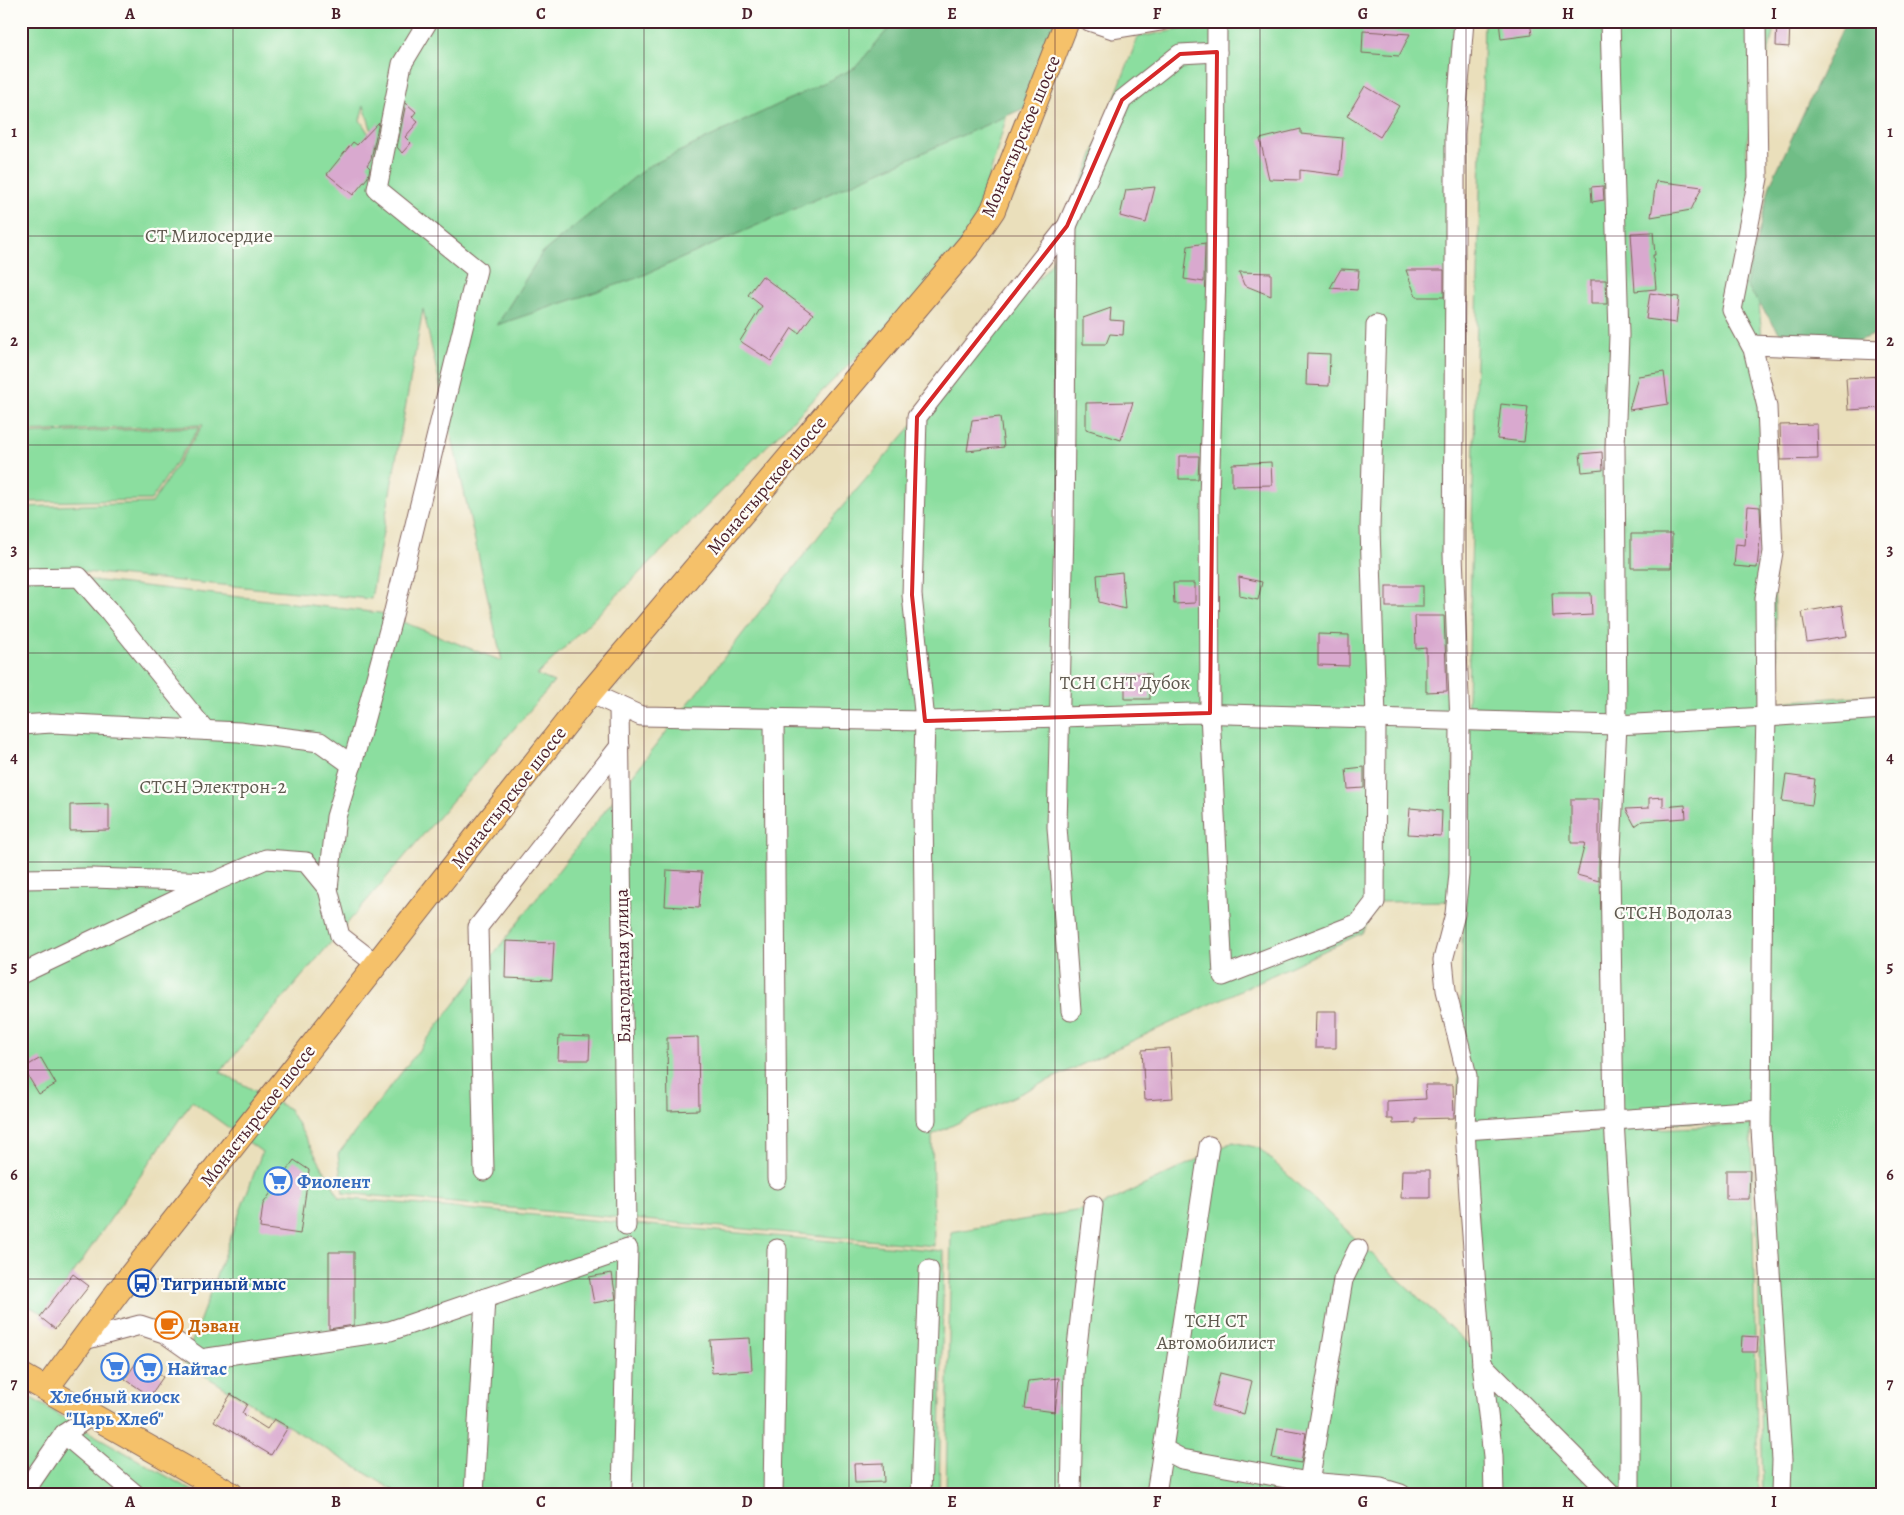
<svg xmlns="http://www.w3.org/2000/svg" width="1904" height="1515" font-family="Alegreya,serif">
	<style>
		.green { fill: #8bde9f; stroke: #6a7e65; fill-rule: evenodd }
		.forest { fill: #70bd86; stroke: #5d6e58 }
		.building { fill: #d9a9cf }
		.lines { fill: none; stroke-linecap: round; stroke-linejoin: round }
		.minor-casing { stroke: #82625d; stroke-width: 21 }
		.major-casing { stroke: #82625d; stroke-width: 26 }
		.minor { stroke: #fff; stroke-width: 19 }
		.major { stroke: #f5c16b; stroke-width: 24 }
		.marked { fill: none; stroke: #d62828; stroke-width: 4; stroke-linejoin: round }
		.grid { fill: none; stroke: #4a1f2b; stroke-width: 1; stroke-opacity: 0.55 }
		.labels { text-anchor: middle; stroke-width: 4.5; stroke-linejoin: round; paint-order: stroke }
		.street-label { font-size: 19px; fill: #4a1f2b; stroke: #fdfcf7 }
		.park-label { font-size: 19px; fill: #5e584e; stroke: #fdfcf7 }
		.shop-label { font-size: 19px; font-weight: bold; fill: #366cbe; stroke: #fdfcf7; text-anchor: start }
		.transit-label { font-size: 19px; font-weight: bold; fill: #164399; stroke: #fdfcf7; text-anchor: start }
		.food-label { font-size: 19px; font-weight: bold; fill: #c56008; stroke: #fdfcf7; text-anchor: start }
		.neatline { fill: none; stroke: #4a1f2b; stroke-width: 2 }
		.grid-label { font-size: 16px; text-anchor: middle; font-weight: bold; fill: #4a1f2b }
	</style>
	<rect width="100%" height="100%" fill="#fdfcf7"/>
	<filter id="ink" filterUnits="userSpaceOnUse"><feTurbulence type="fractalNoise" baseFrequency=".02" numOctaves="2"/><feDisplacementMap in="SourceGraphic" scale="10" xChannelSelector="R" yChannelSelector="G"/><feConvolveMatrix kernelMatrix="1 2 1 2 8 2 1 2 1" color-interpolation-filters="sRGB"/></filter>
	<filter id="wash" filterUnits="userSpaceOnUse"><feTurbulence type="fractalNoise" baseFrequency=".0096" numOctaves="4" result="noise"/><feDisplacementMap in="SourceGraphic" scale="20" xChannelSelector="R" yChannelSelector="G"/><feGaussianBlur stdDeviation="1.12" result="paint"/><feColorMatrix in="noise" values="0 0 0 0 0 0 0 0 0 0 0 0 0 0 0 0 0 1.4 0 .05"/><feComposite in="paint" operator="in"/></filter>
	<g filter="url(#wash)">
		<rect width="100%" height="100%" fill="#eadfbb"/>
		<!-- green -->
		<g class="green">
			<path d="M21,21H1034L970,244L537,675L554,682L220,1072L289,1109L340,1198L944,1251L939,1494H400L184,1363L262,1152L192,1101L45,1314L21,1303V572L380,613L502,661L423,309L371,599L21,566V507L152,503L203,425L21,432ZM364,105V106L376,145L360,120Z"/>
			<polygon points="1227,21 1460,21 1452,901 1380,902 1362,933 932,1135 934,1246 343,1193 338,1154 835,515 1051,264 1138,37"/>
			<polygon points="1484,21 1774,21 1774,29 1746,145 1765,376 1779,702 1883,694 1883,1494 1763,1494 1755,1121 1456,1128 1459,1079"/>
			<polygon points="200,427 151,500 21,502 21,434"/>
			<polygon points="1751,1125 1758,1494 946,1494 951,1232 1099,1207 1233,1142 1259,1148 1486,1361 1473,1136"/>
			<polygon points="21,1392 73,1423 198,1494 21,1494"/>
		</g>
		<!-- forest -->
		<g class="forest">
			<polygon points="895,21 1055,21 1029,106 637,278 497,325 542,253 647,167 855,68"/>
			<polygon points="1846,21 1883,21 1883,330 1843,348 1784,339 1746,285 1770,185"/>
		</g>
		<g id="blocks">
			<!-- building -->
			<g class="building">
				<polygon points="1499,21 1530,21 1532,35 1501,39"/>
				<polygon points="1777,21 1790,22 1789,47 1776,46"/>
				<polygon points="1363,31 1410,34 1399,56 1362,53"/>
				<polygon points="1365,86 1399,106 1380,137 1347,116"/>
				<polygon points="406,103 416,112 412,117 418,122 405,137 411,143 402,153 397,147"/>
				<polygon points="379,122 371,159 367,165 370,168 368,177 353,195 327,174 353,142 357,145"/>
				<polygon points="1301,129 1301,134 1343,138 1340,175 1300,170 1300,180 1269,179 1260,139"/>
				<polygon points="1656,181 1702,187 1691,210 1651,217"/>
				<polygon points="1603,186 1604,200 1592,202 1591,187"/>
				<polygon points="1155,187 1146,223 1120,216 1126,190"/>
				<polygon points="1653,232 1655,255 1653,255 1656,289 1635,291 1631,233"/>
				<polygon points="1205,243 1204,282 1184,279 1188,246"/>
				<polygon points="1341,269 1359,270 1357,290 1330,288"/>
				<polygon points="1406,270 1444,270 1444,297 1416,297"/>
				<polygon points="1239,272 1271,273 1271,296 1244,285"/>
				<polygon points="762,276 813,314 799,333 792,328 771,361 740,341 762,306 748,295"/>
				<polygon points="1591,280 1606,280 1607,304 1591,304"/>
				<polygon points="1650,293 1679,297 1676,323 1646,319"/>
				<polygon points="1111,308 1110,320 1124,321 1123,335 1110,334 1106,344 1083,344 1083,318"/>
				<polygon points="1307,353 1330,354 1329,386 1306,385"/>
				<polygon points="1664,372 1668,404 1629,410 1638,376"/>
				<polygon points="1881,376 1883,408 1848,410 1846,378"/>
				<polygon points="1133,402 1121,440 1086,429 1086,403"/>
				<polygon points="1501,404 1528,407 1524,442 1497,439"/>
				<polygon points="1000,417 1004,447 967,451 972,420"/>
				<polygon points="1817,424 1818,459 1781,460 1780,425"/>
				<polygon points="1602,452 1603,470 1582,472 1580,454"/>
				<polygon points="1179,456 1199,456 1198,479 1179,479"/>
				<polygon points="1271,462 1272,485 1232,486 1232,464"/>
				<polygon points="1748,506 1760,507 1761,531 1757,568 1734,566 1736,544 1745,545"/>
				<polygon points="1631,534 1672,534 1671,568 1631,568"/>
				<polygon points="1122,572 1125,609 1099,602 1097,575"/>
				<polygon points="1239,577 1262,582 1258,600 1240,596"/>
				<polygon points="1173,583 1195,583 1195,603 1174,604"/>
				<rect x="1386" y="586" width="37" height="21"/>
				<polygon points="1552,593 1591,593 1592,615 1553,617"/>
				<polygon points="1842,605 1847,636 1807,642 1802,612"/>
				<polygon points="1415,616 1444,616 1447,691 1426,692 1426,648 1416,649"/>
				<polygon points="1318,634 1349,635 1349,666 1318,665"/>
				<rect x="1125" y="674" width="25" height="25"/>
				<polygon points="1364,767 1364,788 1348,789 1346,769"/>
				<polygon points="1786,775 1815,779 1812,805 1782,801"/>
				<polygon points="1663,797 1663,807 1685,805 1686,818 1642,821 1635,826 1626,809 1649,808 1649,798"/>
				<polygon points="1571,799 1599,799 1599,881 1577,875 1585,843 1571,843"/>
				<polygon points="109,804 109,830 70,831 70,805"/>
				<polygon points="1410,808 1442,811 1441,836 1408,834"/>
				<polygon points="667,870 702,872 699,908 665,906"/>
				<polygon points="506,941 554,943 552,980 505,978"/>
				<polygon points="1316,1011 1336,1011 1336,1048 1315,1048"/>
				<polygon points="559,1036 590,1037 589,1060 558,1060"/>
				<polygon points="698,1037 699,1110 668,1111 667,1038"/>
				<polygon points="1170,1048 1173,1098 1145,1100 1142,1050"/>
				<polygon points="41,1058 56,1084 39,1094 23,1068"/>
				<polygon points="1425,1085 1453,1085 1454,1118 1416,1119 1416,1123 1393,1124 1393,1119 1387,1119 1387,1101 1426,1099"/>
				<polygon points="294,1160 309,1170 300,1234 260,1228 263,1204"/>
				<polygon points="1402,1170 1430,1170 1430,1198 1401,1198"/>
				<polygon points="1726,1170 1750,1170 1749,1199 1726,1199"/>
				<polygon points="329,1252 354,1252 354,1325 329,1329"/>
				<polygon points="612,1273 616,1299 594,1303 589,1277"/>
				<polygon points="73,1274 89,1286 55,1329 40,1317"/>
				<polygon points="1742,1336 1758,1337 1757,1352 1741,1352"/>
				<polygon points="750,1338 752,1370 712,1373 710,1340"/>
				<polygon points="138,1360 163,1377 150,1396 125,1379"/>
				<polygon points="1220,1373 1252,1381 1244,1414 1212,1406"/>
				<polygon points="1059,1378 1055,1412 1024,1408 1028,1381"/>
				<polygon points="231,1394 247,1404 242,1413 267,1429 274,1419 288,1427 271,1455 214,1421"/>
				<polygon points="1278,1428 1306,1433 1301,1463 1272,1458"/>
				<polygon points="883,1463 884,1482 855,1483 854,1464"/>
			</g>
		</g>
	</g>
	<g filter="url(#ink)">
		<use href="#blocks" fill-opacity="0" stroke="#82625d" stroke-width="1"/>
		<g class="lines">
			<!-- minor casing -->
			<g class="minor-casing">
				<g id="minor">
					<polyline points="1089,21 1113,29 1161,21"/>
					<polyline points="1217,21 1216,274 1209,498 1210,713 1223,976 1359,923 1375,902 1376,718 1370,528 1376,325"/>
					<polyline points="1464,21 1455,134 1455,268 1453,555 1460,722 1459,874 1455,914 1443,960 1446,990 1467,1076 1465,1130 1469,1196 1482,1364 1493,1456 1494,1494"/>
					<polyline points="1610,21 1619,335 1615,447 1617,725 1610,868 1614,1120 1630,1396 1630,1494"/>
					<polyline points="1756,21 1758,178 1732,310 1753,349 1767,407 1773,552 1765,598 1766,717 1763,835 1761,1129 1782,1460 1781,1494"/>
					<polyline points="1067,226 1064,527 1057,827 1071,1011"/>
					<polyline points="1751,345 1883,350"/>
					<polyline points="21,578 79,577 108,610 205,730"/>
					<polyline points="590,693 641,716 925,721 1194,713 1617,725 1766,717 1883,709"/>
					<polyline points="619,706 626,1226"/>
					<polyline points="774,718 777,1179"/>
					<polyline points="21,725 52,723 239,732 320,742 352,765"/>
					<polyline points="21,879 92,878 214,882 266,859 306,862 328,889"/>
					<polyline points="376,964 340,936 328,889 336,817 357,747 392,619 477,270 377,189 402,64 428,21"/>
					<polyline points="21,974 212,883"/>
					<polyline points="926,1120 923,798 925,721 912,595 917,417 1067,226 1122,100 1180,54 1217,52"/>
					<polyline points="1465,1130 1761,1110"/>
					<polyline points="484,1171 478,927 620,746"/>
					<polyline points="80,1341 140,1325 164,1333 201,1359 390,1331 628,1249 622,1494"/>
					<polyline points="1482,1364 1611,1494"/>
					<polyline points="64,1434 135,1494"/>
					<polyline points="1163,1449 1209,1146"/>
					<polyline points="23,1494 64,1434 92,1415"/>
					<polyline points="474,1494 485,1298"/>
					<polyline points="773,1494 777,1249"/>
					<polyline points="921,1494 929,1270"/>
					<polyline points="1071,1494 1074,1373 1093,1205"/>
					<polyline points="1156,1494 1163,1449 1182,1459 1308,1482 1381,1488 1401,1494"/>
					<polyline points="1307,1494 1343,1280 1358,1249"/>
				</g>
			</g>
			<!-- major casing -->
			<g class="major-casing">
				<g id="major">
					<polyline points="21,1375 231,1494"/>
					<polyline points="46,1389 117,1293 590,693 970,244 993,210 1067,21"/>
				</g>
			</g>
			<!-- minor -->
			<use href="#minor" class="minor"/>
			<!-- major -->
			<use href="#major" class="major"/>
		</g>
	</g>
	<!-- marked area -->
	<path class="marked" d="M1217,52L1210,713L925,721L912,595L917,417L1067,226L1122,100L1180,54Z"/>
	<!-- grid -->
	<path class="grid" d="M233,21V1494M438,21V1494M644,21V1494M849,21V1494M1055,21V1494M1260,21V1494M1466,21V1494M1671,21V1494M21,236H1883M21,445H1883M21,653H1883M21,862H1883M21,1070H1883M21,1279H1883"/>
	<!-- icons -->
	<defs>
		<g id="supermarket-ring" transform="scale(1.4375)"><circle r="9.5" fill="#fdfcf7" stroke="#3f7fe0" stroke-width="1.5"/><path d="M-6-5.5h2.5l.6 2H6L4.5 2H-2.5L-4.4-4H-6ZM-1.5 3.2a1.3 1.3 0 1 0 .1 0ZM3 3.2a1.3 1.3 0 1 0 .1 0Z" fill="#3f7fe0"/></g>
		<g id="bus-ring" transform="scale(1.4375)"><circle r="9.5" fill="#fdfcf7" stroke="#1a4fb4" stroke-width="1.5"/><path d="M-5-6H5V4H4V6H2V4H-2V6H-4V4H-5ZM-3.5-4V0h7V-4ZM-3.5 1.2v1.5H-2V1.2ZM2 1.2v1.5H3.5V1.2Z" fill="#1a4fb4"/></g>
		<g id="cafe-ring" transform="scale(1.4375)"><circle r="9.5" fill="#fdfcf7" stroke="#e8710a" stroke-width="1.5"/><path d="M-5.5-4.5H6V0H3Q3 3.5 0 3.5H-2.5Q-5.5 3.5-5.5 0ZM3-3.2v2h1.7v-2ZM-6 4.5H4V6H-6Z" fill="#e8710a"/></g>
	</defs>
	<g fill-rule="evenodd">
		<use href="#supermarket-ring" x="278" y="1181"/>
		<use href="#bus-ring" x="142" y="1283"/>
		<use href="#cafe-ring" x="169" y="1325"/>
		<use href="#supermarket-ring" x="115" y="1367"/>
		<use href="#supermarket-ring" x="148" y="1368"/>
	</g>
	<g class="labels">
		<!-- street labels -->
		<g class="street-label">
			<text transform="translate(1020 136) rotate(-67)" y="7">Монастырское шоссе</text>
			<text transform="translate(766 485) rotate(-50)" y="7">Монастырское шоссе</text>
			<text transform="translate(508 797) rotate(-52)" y="7">Монастырское шоссе</text>
			<text transform="translate(622 966) rotate(-91)" y="7">Благодатная улица</text>
			<text transform="translate(257 1115) rotate(-52)" y="7">Монастырское шоссе</text>
		</g>
		<!-- park labels -->
		<g class="park-label">
			<text x="209" y="242">СТ Милосердие</text>
			<text x="1125" y="689">ТСН СНТ Дубок</text>
			<text x="213" y="793">СТСН Электрон-2</text>
			<text x="1673" y="919">СТСН Водолаз</text>
			<text x="1216" y="1327">ТСН СТ<tspan x="1216" dy="22">Автомобилист</tspan></text>
		</g>
		<!-- shop labels -->
		<g class="shop-label">
			<text x="297" y="1188">Фиолент</text>
			<text x="167" y="1375">Найтас</text>
			<text x="115" y="1403" text-anchor="middle">Хлебный киоск<tspan x="115" dy="22">"Царь Хлеб"</tspan></text>
		</g>
		<!-- transit labels -->
		<g class="transit-label">
			<text x="161" y="1290">Тигриный мыс</text>
		</g>
		<!-- food labels -->
		<g class="food-label">
			<text x="188" y="1332">Дэван</text>
		</g>
	</g>
	<!-- margin -->
	<rect width="1904" height="1515" fill="none" stroke="#fdfcf7" stroke-width="55"/>
	<rect x="28" y="28" width="1848" height="1460" class="neatline"/>
	<g class="grid-label">
		<text x="130" y="19">A</text>
		<text x="336" y="19">B</text>
		<text x="541" y="19">C</text>
		<text x="747" y="19">D</text>
		<text x="952" y="19">E</text>
		<text x="1157" y="19">F</text>
		<text x="1363" y="19">G</text>
		<text x="1568" y="19">H</text>
		<text x="1774" y="19">I</text>
		<text x="14" y="137">1</text>
		<text x="1890" y="137">1</text>
		<text x="14" y="346">2</text>
		<text x="1890" y="346">2</text>
		<text x="14" y="555">3</text>
		<text x="1890" y="555">3</text>
		<text x="14" y="763">4</text>
		<text x="1890" y="763">4</text>
		<text x="14" y="972">5</text>
		<text x="1890" y="972">5</text>
		<text x="14" y="1180">6</text>
		<text x="1890" y="1180">6</text>
		<text x="14" y="1389">7</text>
		<text x="1890" y="1389">7</text>
		<text x="130" y="1507">A</text>
		<text x="336" y="1507">B</text>
		<text x="541" y="1507">C</text>
		<text x="747" y="1507">D</text>
		<text x="952" y="1507">E</text>
		<text x="1157" y="1507">F</text>
		<text x="1363" y="1507">G</text>
		<text x="1568" y="1507">H</text>
		<text x="1774" y="1507">I</text>
	</g>
</svg>
